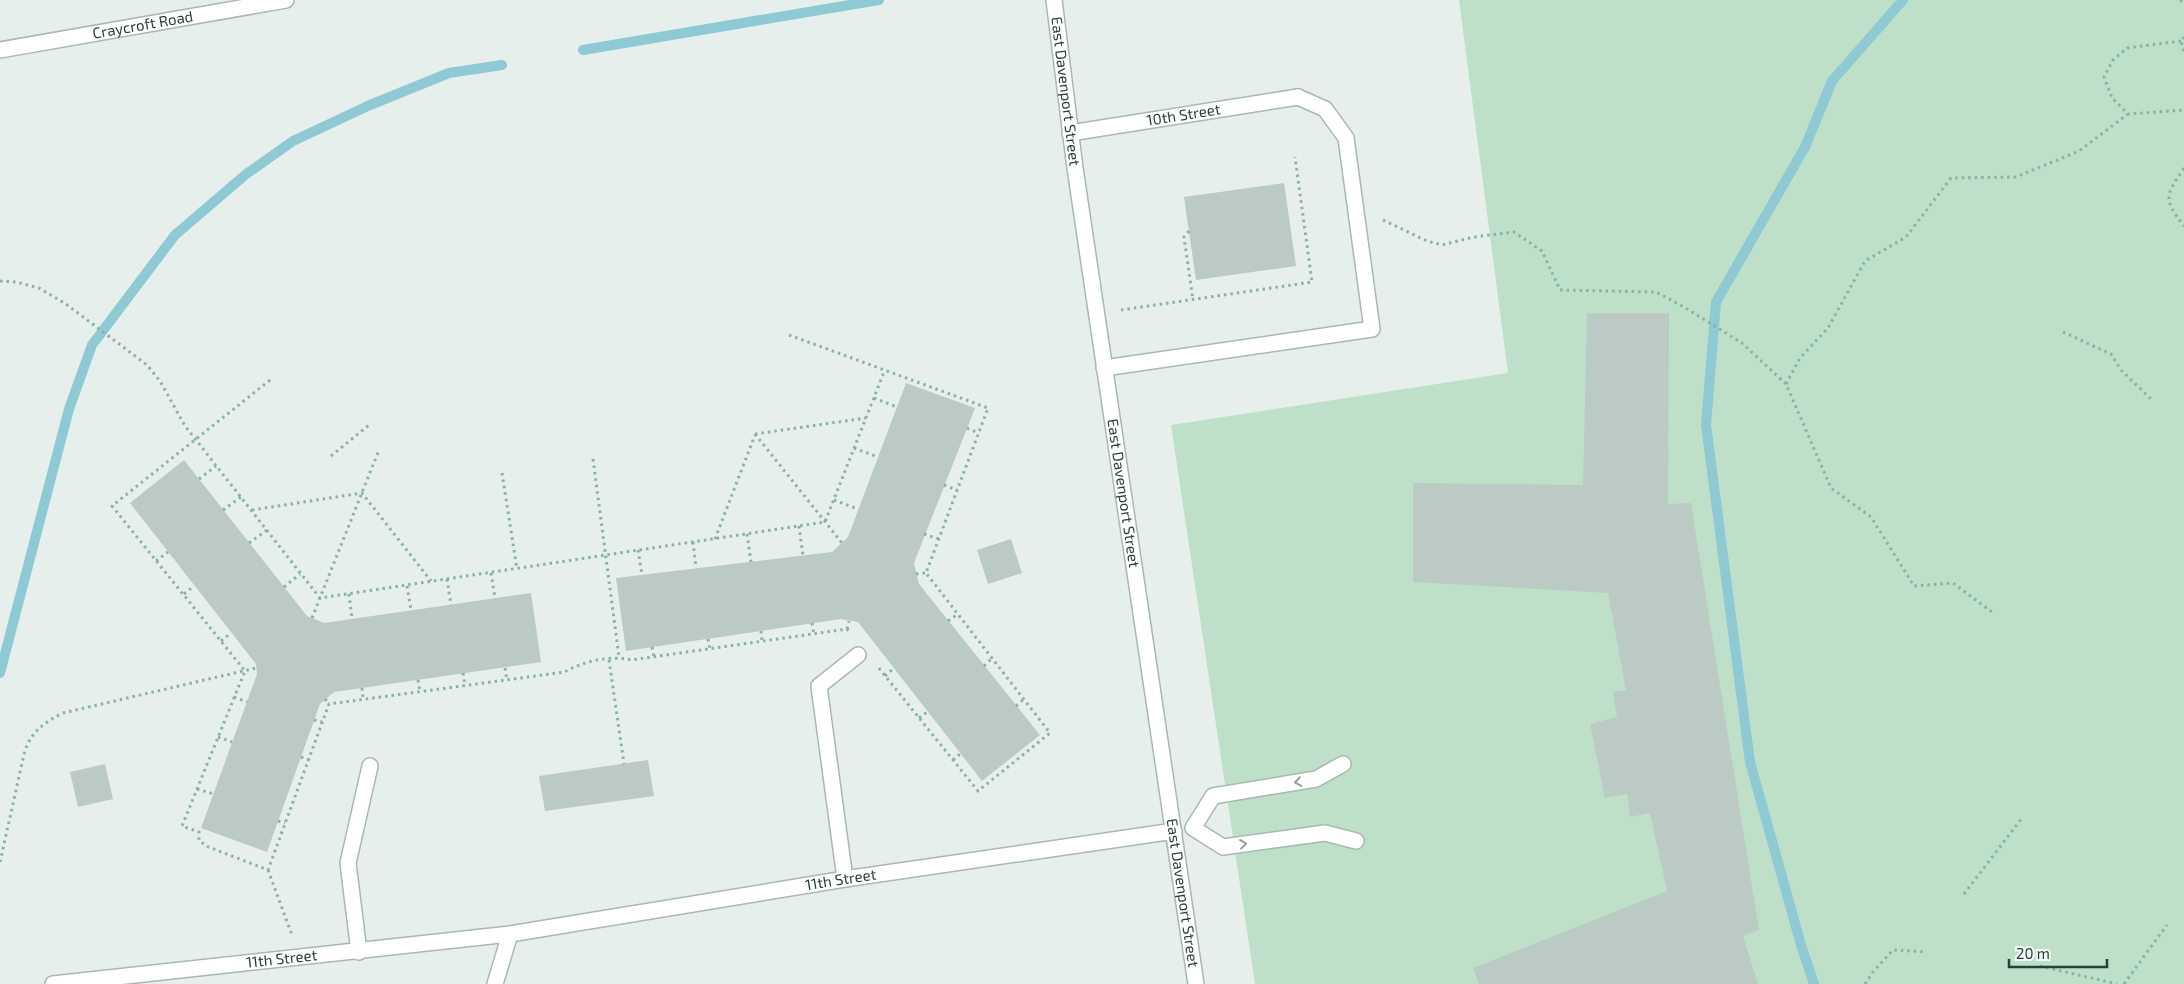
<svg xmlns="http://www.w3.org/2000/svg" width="2184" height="984" font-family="'Exo 2',sans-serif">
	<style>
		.green { fill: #bfe0c8 }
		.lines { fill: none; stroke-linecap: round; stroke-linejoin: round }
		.stream { stroke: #8ec9d4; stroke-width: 10 }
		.building { fill: #bbcac4 }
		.service-casing { stroke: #a8b8b2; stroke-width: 18 }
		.minor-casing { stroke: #a8b8b2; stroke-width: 18 }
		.tertiary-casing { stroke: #a8b8b2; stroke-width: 18 }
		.path { stroke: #86b3a5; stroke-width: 3; stroke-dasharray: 2.5 4; stroke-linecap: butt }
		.service { stroke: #fff; stroke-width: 15 }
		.minor { stroke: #fff; stroke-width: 15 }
		.tertiary { stroke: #fff; stroke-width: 15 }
		.oneway { stroke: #92a09c }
		.labels { text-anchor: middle; stroke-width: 4.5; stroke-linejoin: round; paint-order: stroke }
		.street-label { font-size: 15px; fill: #24423a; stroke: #f7fbf9 }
	</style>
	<rect width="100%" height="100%" fill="#e6efeb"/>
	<!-- green -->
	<polygon class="green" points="1459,0 2184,0 2184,984 1255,984 1171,425 1508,373"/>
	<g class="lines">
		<!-- stream -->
		<g class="stream">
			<polyline points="583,50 879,0"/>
			<polyline points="0,673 69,409 92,345 175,235 245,175 293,141 370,105 449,73 502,65"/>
			<polyline points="1814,984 1801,945 1750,762 1706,425 1716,302 1805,147 1832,81 1903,0"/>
		</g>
	</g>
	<!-- building -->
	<g class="building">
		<polygon points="1284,183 1296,266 1196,280 1184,197"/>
		<polygon points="1587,313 1669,313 1668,504 1691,503 1759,930 1743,936 1758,984 1479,984 1473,968 1667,891 1650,813 1630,817 1627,794 1605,798 1590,724 1617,717 1613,692 1626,690 1608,593 1413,582 1413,483 1583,485"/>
		<polygon points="906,383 975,408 914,563 919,584 1040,735 982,781 858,622 841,619 626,651 616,578 832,552 848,537"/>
		<polygon points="184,460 307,616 324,623 531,593 541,662 334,692 320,704 267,852 201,828 257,674 256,664 130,503"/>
		<polygon points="1011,539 1022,573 988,584 977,550"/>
		<polygon points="648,760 654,796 545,811 539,776"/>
		<polygon points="105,764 113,799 78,807 70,772"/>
	</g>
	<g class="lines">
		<!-- service casing -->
		<g class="service-casing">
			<g id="service">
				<polyline points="1104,368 1372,329 1346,138 1325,109 1298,97"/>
				<polyline points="1343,764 1316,779 1213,796 1193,828 1223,847 1325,833 1356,841"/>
				<polyline points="359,952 348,863 370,766"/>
			</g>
		</g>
		<!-- minor casing -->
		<g class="minor-casing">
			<g id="minor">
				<path id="s1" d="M1054,0L1075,168L1196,984"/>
				<path id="s2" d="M1070,133L1298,97"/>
				<polyline points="845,879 819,686 858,655"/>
				<path id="s3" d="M53,984L510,934L845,879L1174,831"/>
				<polyline points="495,984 510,934"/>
			</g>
		</g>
		<!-- tertiary casing -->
		<g class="tertiary-casing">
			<g id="tertiary">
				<path id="s4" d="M0,50L286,0"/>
			</g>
		</g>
		<!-- path -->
		<g class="path">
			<polyline points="2180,0 2184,3"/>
			<polyline points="2184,37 2181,41 2184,53"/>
			<polyline points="2181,41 2127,48 2113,60 2104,77 2112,98 2128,114 2184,110"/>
			<path d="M2184,168C2165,196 2163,199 2184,226"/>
			<polyline points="1383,220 1427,241 1442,245 1474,237 1514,232 1542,251 1560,290 1656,292 1684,307 1742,343 1786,384 1831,488 1871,517 1914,586 1953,583 1992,612"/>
			<polyline points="1189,231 1184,237 1193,300"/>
			<polyline points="0,281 16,282 39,288 66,304 147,365 160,381 185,426 320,598 825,522 884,372"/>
			<polyline points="1121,310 1312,282 1295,157"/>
			<polyline points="2063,332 2111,354 2121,370 2151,399"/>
			<polyline points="789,335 988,408 926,573 1050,733 978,791 878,667"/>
			<path d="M270,380L112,506L245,671L182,826L199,832V840L206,846L268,870L329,704L565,672C583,661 611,655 631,660L847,629L850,633"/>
			<polyline points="1786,384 1800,358 1828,328 1865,261 1906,237 1951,178 2016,177 2079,151 2128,114"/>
			<polyline points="874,398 897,407"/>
			<polyline points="967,428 978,433"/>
			<polyline points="755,434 842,543"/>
			<polyline points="755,434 866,418"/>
			<polyline points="854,448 878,457"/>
			<polyline points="331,456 369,425"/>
			<polyline points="593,459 619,657"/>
			<polyline points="502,473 517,569"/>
			<polyline points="199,479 216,466"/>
			<polyline points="944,485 957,490"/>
			<polyline points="834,500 858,509"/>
			<polyline points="223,510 241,497"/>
			<polyline points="252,510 362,493 431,581"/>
			<polyline points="799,526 803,556"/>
			<polyline points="747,534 751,562"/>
			<polyline points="924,534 939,539"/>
			<polyline points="715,539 755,435"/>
			<polyline points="693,542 696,568"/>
			<polyline points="249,543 267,530"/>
			<polyline points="638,550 642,575"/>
			<polyline points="156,561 168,552"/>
			<polyline points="491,573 495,598"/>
			<polyline points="916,574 926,573"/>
			<polyline points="447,579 451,605"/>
			<polyline points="407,586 411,610"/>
			<polyline points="284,587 300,574"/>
			<polyline points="184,594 194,586"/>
			<polyline points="349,594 352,619"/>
			<polyline points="312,618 379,450"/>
			<polyline points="948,621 958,614"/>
			<polyline points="812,623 814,634"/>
			<polyline points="847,629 849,621"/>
			<polyline points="761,631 762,641"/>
			<polyline points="708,639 710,649"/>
			<polyline points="221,641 231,633"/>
			<polyline points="652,647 654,657"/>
			<polyline points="609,660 624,764"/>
			<polyline points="984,666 992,658"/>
			<polyline points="505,668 507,680"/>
			<polyline points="463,673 465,686"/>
			<polyline points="885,676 894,668"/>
			<polyline points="418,680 420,692"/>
			<polyline points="362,688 363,699"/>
			<polyline points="234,697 247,702"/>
			<polyline points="325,699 329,704"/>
			<polyline points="1016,706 1024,699"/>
			<polyline points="919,718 927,712"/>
			<polyline points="314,720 322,722"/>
			<polyline points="218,737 232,742"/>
			<polyline points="301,757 309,760"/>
			<polyline points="953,760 960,754"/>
			<polyline points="197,789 214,794"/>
			<polyline points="278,821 285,823"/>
			<path d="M0,862L25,750C33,730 45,722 63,713L256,668"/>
			<polyline points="268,870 292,935"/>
			<polyline points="1964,894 2022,818"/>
			<polyline points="2040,966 2117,984"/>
			<polyline points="1865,984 1873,972 1893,950 1927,952"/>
			<polyline points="2124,984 2167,925"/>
		</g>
		<!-- service -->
		<use href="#service" class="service"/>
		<!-- minor -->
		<use href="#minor" class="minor"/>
		<!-- tertiary -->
		<use href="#tertiary" class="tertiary"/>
	</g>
	<!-- one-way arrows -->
	<defs><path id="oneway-chevron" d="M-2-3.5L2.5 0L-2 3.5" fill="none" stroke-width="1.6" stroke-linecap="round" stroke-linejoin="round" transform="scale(1.25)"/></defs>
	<g class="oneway">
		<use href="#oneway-chevron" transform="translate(1298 782) rotate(172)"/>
		<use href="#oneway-chevron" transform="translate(1243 844) rotate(-7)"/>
	</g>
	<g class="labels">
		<!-- street labels -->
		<g class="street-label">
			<text dy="5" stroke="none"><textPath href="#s4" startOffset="145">Craycroft Road</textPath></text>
			<text dy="5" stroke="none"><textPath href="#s1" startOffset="92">East Davenport Street</textPath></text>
			<text dy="5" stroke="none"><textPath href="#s2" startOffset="115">10th Street</textPath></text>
			<text dy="5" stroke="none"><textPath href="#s1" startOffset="498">East Davenport Street</textPath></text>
			<text dy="5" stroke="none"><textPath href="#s3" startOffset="795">11th Street</textPath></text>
			<text dy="5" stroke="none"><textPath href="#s1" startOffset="902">East Davenport Street</textPath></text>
			<text dy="5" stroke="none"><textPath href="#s3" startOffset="230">11th Street</textPath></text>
		</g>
	</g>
	<!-- scale -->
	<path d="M2009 959v8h98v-8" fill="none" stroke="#24423a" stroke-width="2.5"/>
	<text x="2016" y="959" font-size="15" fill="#24423a" stroke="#f7fbf9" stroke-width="4" paint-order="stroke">20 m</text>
</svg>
